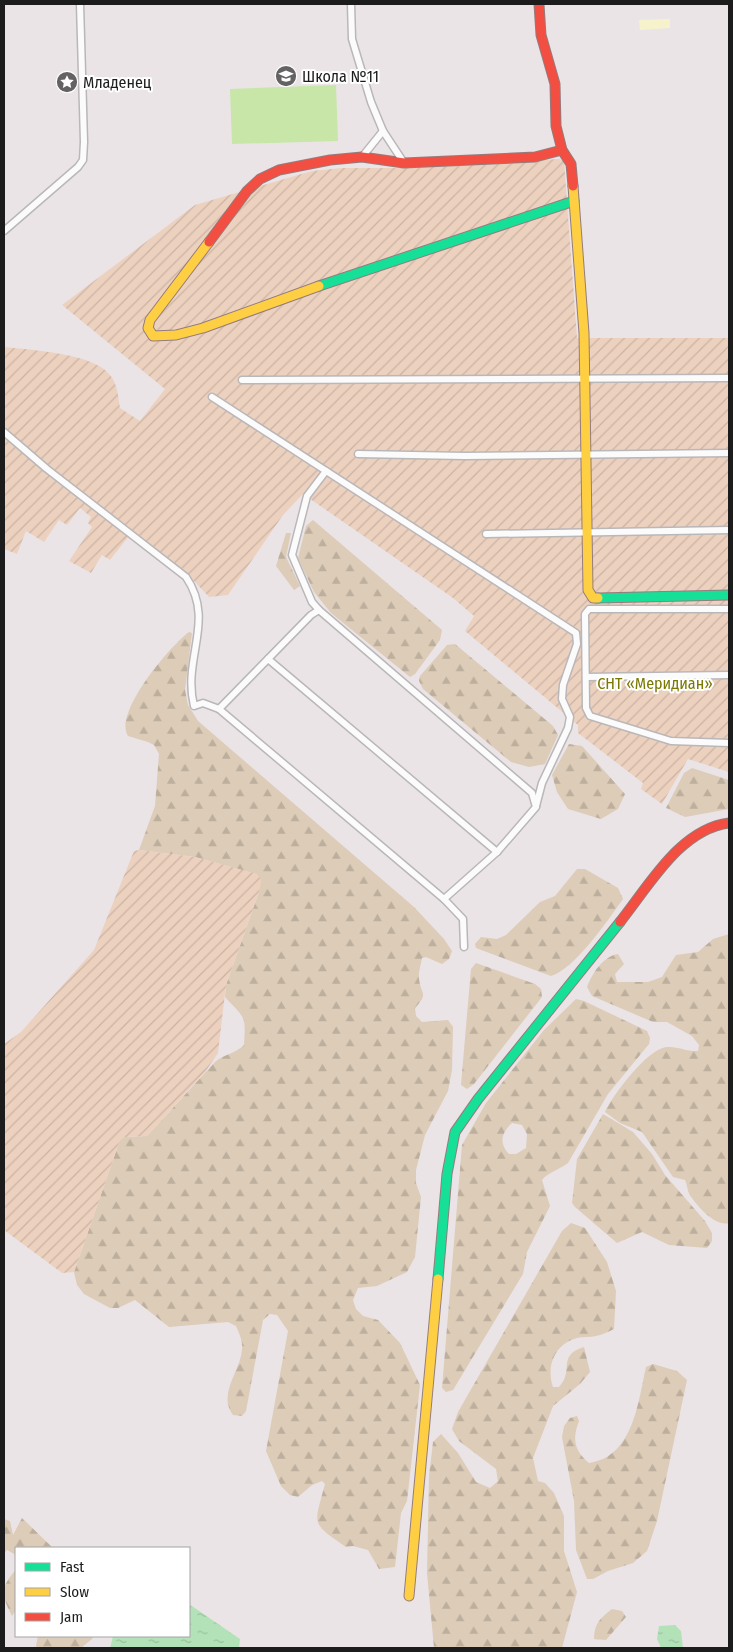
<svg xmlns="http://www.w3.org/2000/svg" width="733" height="1652" font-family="'Fira Sans Condensed',sans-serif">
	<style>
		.forest { fill: url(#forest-firs); fill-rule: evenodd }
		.park { fill: #f6f3cc }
		.garden { fill: url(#garden-furrows) }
		.pitch { fill: #c7e6a8 }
		.water { fill: url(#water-ripples) }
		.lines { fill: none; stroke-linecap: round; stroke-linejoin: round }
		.street-casing { stroke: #bab7b9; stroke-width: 9 }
		.fast-casing { stroke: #957c7d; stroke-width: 11 }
		.slow-casing { stroke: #957c7d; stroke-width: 11 }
		.jam-casing { stroke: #957c7d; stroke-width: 11 }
		.street { stroke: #fcfbfb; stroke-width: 6 }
		.fast { stroke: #16e098; stroke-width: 9 }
		.slow { stroke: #ffcf43; stroke-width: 9 }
		.jam { stroke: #f24e42; stroke-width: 9 }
		.labels { text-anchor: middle; stroke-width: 4; stroke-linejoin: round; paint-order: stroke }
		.poi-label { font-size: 16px; fill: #1c1c1c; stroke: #fff; text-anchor: start }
		.park-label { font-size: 16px; fill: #787802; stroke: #fff }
	</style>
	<defs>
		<pattern id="forest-firs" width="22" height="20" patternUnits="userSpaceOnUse" patternTransform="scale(1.25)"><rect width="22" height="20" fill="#ddccb7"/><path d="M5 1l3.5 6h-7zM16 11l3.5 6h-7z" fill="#bdaf9d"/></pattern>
		<pattern id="garden-furrows" width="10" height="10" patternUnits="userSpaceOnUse" patternTransform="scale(1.25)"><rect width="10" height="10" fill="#edd1bf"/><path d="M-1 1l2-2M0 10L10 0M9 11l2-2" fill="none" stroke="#cbb3a4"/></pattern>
		<pattern id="water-ripples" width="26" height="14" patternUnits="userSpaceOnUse" patternTransform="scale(1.25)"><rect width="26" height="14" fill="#b3e2b9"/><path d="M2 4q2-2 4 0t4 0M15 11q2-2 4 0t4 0" fill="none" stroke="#99c19e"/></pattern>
	</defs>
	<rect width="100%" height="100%" fill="#eae4e7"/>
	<!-- forest -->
	<g class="forest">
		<polygon points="313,520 442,630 440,640 415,674 410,677 331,613 314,592 298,558 306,526"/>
		<polygon points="286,533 291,533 286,557 300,586 294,590 276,566"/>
		<path d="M189,632L192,633L185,690L188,705L198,721L414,907L444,939L452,951L449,959L442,964L426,957L422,958C421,964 418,973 419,979C421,995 429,993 415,1008L416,1016L422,1022L448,1020L453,1027L452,1070L448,1091L425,1135L416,1170V1183L421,1197L415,1257L407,1272L377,1286L358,1288L353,1300L356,1309L363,1316L378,1320L400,1343L420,1385L407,1501L401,1513L395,1567L379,1569L368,1550L353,1546L346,1547C310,1522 314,1526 325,1484L322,1481L312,1485L298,1497L290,1495L281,1486L266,1451L288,1331L277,1315L270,1314L263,1320L246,1411L242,1416L233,1415C217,1394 241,1371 242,1349C243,1341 239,1333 236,1326L228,1322L169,1327L135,1300L118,1308H110L84,1294L77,1285L74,1272L120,1140L124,1137L147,1136L215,1062C224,1054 235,1054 244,1045C246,1014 245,1019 225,997L226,985L260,889L256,874L195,857L139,850L155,806L159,754L154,745L148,742L128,736C113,713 170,646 189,632Z"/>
		<polygon points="455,644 553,726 558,735 545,764 529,767 511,762 423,689 419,681 420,676 447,645"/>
		<polygon points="569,744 582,746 625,794 618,809 601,819 568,809 557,792 552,775"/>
		<polygon points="692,768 729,780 729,809 685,817 666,808 684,773"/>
		<path d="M577,869H585L618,888L623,899C608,920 575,969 551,976L476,948L475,944L481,937L497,939L506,935L540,902L555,896Z"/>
		<path d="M729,934V1223C716,1227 699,1208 692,1198C687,1193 688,1186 685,1180L673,1177L642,1132L620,1123L605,1112C613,1095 648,1048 667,1047C677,1046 688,1052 698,1051L699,1045L692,1036L667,1022H653L592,996L587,987C592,974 603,956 618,954L624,964L615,974L617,982H648L662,977L676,955L698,952L713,939Z"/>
		<polygon points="476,963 535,984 541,989 542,997 474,1084 467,1089 461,1085 471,969"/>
		<path d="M576,999L584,1001L647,1031L650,1038L649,1044L608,1094L568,1163C560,1169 547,1173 542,1180L550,1206L527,1252L523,1274L453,1390L446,1392L442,1388L462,1145L486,1103L544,1030ZM512,1123L522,1125L527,1134L526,1148L516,1154H509C498,1143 502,1132 512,1123Z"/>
		<polygon points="603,1114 633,1132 652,1154 665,1175 705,1221 712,1233 712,1241 707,1248 669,1245 642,1232 617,1243 575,1207 572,1203 577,1159"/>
		<path d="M571,1223L585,1228L607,1262L616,1291L614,1329C606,1333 597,1337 588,1337C585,1337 580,1337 577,1338C554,1344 546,1367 553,1387H559C575,1370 556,1356 584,1347L590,1372L580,1384L553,1406L533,1458L538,1481L545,1483L554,1493L564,1516V1551L577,1592L562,1648H434L427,1573L429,1476L433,1442L441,1434L458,1453L476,1482L490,1488L498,1481L496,1469L459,1441L452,1429L458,1412L562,1231Z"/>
		<path d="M653,1364L677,1371L687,1380L657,1521L647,1551L633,1563L608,1571L593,1579H587L576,1550L574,1501L562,1437L564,1426L570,1418L577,1416L579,1421C572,1439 574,1450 589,1463C633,1457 638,1403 646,1367Z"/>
		<polygon points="22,1518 53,1548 16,1548 16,1555 7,1550 4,1553 4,1519 10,1521 13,1535"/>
		<path d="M16,1569V1610L12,1616C0,1592 0,1590 16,1569Z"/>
		<path d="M612,1609L622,1611L626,1617L606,1640L594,1639C594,1624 600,1618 612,1609Z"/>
		<polygon points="38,1636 93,1636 92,1639 81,1648 38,1648 36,1646"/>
	</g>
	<!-- park -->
	<polygon class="park" points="670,19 670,28 640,30 639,20"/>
	<!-- garden -->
	<g class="garden">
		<path d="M559,159L564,161L577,338H729V772L688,759L662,804L641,789L643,783L578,733V725L465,631L474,616L453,598L303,494L283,515L228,595L209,597L195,582L133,531L110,560L102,555L91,573L69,561L92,527L88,523L91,517L80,508L67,525L59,520L44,542L26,531L17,554L4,549V347C31,350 93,353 110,375C118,385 118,396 120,408L140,421L165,389L62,305L195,205L312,171L342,168H408Z"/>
		<polygon points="139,850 195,857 257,874 261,880 260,889 226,985 218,1053 206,1071 147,1136 124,1137 120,1140 74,1272 62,1273 4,1230 4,1044 21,1032 94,950 134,851"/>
	</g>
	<!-- pitch -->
	<polygon class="pitch" points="336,85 338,141 232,144 230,89"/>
	<!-- water -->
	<g class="water">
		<polygon points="189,1604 240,1639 239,1648 110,1648 113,1636 189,1636"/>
		<polygon points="675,1625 681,1631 683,1648 661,1648 657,1639 659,1626"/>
	</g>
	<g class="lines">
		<!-- street casing -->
		<g class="street-casing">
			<g id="street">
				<polyline points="351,4 352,39 371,102 383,131 404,163"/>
				<polyline points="362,157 383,131"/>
				<polyline points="4,231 78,167 83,160 84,142 80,4"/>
				<polyline points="242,380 729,378"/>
				<polyline points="212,397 576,633 577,644 563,685 562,699 570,717 568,728 542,783 536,806"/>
				<path d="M4,432L47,469L186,577C216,621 182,658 194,706L203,703L219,709"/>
				<polyline points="358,454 465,456 729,453"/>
				<polyline points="326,471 307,496 292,555 312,602 319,610 532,793 536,807 497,852 444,899 463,919 464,947"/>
				<polyline points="486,534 729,530"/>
				<polyline points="729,609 589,609 585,614 586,708 590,716 671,741 729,743"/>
				<polyline points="319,610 311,615 219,709 444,899"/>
				<polyline points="268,659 497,852"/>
				<polyline points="586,677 729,675"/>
			</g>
		</g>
		<!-- fast casing -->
		<g class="fast-casing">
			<g id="fast">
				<polyline points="319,286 574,201"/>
				<polyline points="598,598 729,595"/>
				<polyline points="438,1279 447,1174 455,1132 478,1099 620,922"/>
			</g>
		</g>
		<!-- slow casing -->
		<g class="slow-casing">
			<g id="slow">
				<polyline points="573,186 584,333 588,590 593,598 598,598"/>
				<polyline points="209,242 150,320 148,328 153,336 176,335 203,328 319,286"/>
				<polyline points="409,1596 438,1279"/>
			</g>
		</g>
		<!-- jam casing -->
		<g class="jam-casing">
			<g id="jam">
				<polyline points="539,4 541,35 555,84 556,126 562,150 571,164 573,186"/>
				<polyline points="209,242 247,191 260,179 279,170 330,160 362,157 404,163 535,157 562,150"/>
				<path d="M620,922C649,886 680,829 729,823"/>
			</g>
		</g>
		<!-- street -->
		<use href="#street" class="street"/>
		<!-- fast -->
		<use href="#fast" class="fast"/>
		<!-- slow -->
		<use href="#slow" class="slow"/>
		<!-- jam -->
		<use href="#jam" class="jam"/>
	</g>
	<!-- icons -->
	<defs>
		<g id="school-disc" transform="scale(1.125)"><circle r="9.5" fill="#646263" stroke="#fff"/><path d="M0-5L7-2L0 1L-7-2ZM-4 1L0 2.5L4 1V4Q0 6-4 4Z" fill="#fff"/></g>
		<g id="sight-disc" transform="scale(1.125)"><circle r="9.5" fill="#646263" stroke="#fff"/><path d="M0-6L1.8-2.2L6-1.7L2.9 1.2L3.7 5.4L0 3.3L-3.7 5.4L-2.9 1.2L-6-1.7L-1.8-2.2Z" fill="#fff"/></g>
	</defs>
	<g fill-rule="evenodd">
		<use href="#school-disc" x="286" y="76"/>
		<use href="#sight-disc" x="67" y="82"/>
	</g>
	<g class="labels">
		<!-- poi labels -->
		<g class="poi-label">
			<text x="302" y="82">Школа №11</text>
			<text x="83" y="88">Младенец</text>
		</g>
		<!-- park labels -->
		<g class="park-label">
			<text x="655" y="689">СНТ «Меридиан»</text>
		</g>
	</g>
	<!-- border -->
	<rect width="733" height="1652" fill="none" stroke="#1c1c1c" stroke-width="10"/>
	<!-- legend -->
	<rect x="15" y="1547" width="175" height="90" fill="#ffffff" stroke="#a4a4a4"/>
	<rect x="25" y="1563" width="25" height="8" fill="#16e098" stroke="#a4a4a4"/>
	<text x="60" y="1572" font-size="15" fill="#1c1c1c">Fast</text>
	<rect x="25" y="1588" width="25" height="8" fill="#ffcf43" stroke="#a4a4a4"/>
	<text x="60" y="1597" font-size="15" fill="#1c1c1c">Slow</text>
	<rect x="25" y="1613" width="25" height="8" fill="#f24e42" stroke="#a4a4a4"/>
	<text x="60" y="1622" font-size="15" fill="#1c1c1c">Jam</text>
</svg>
